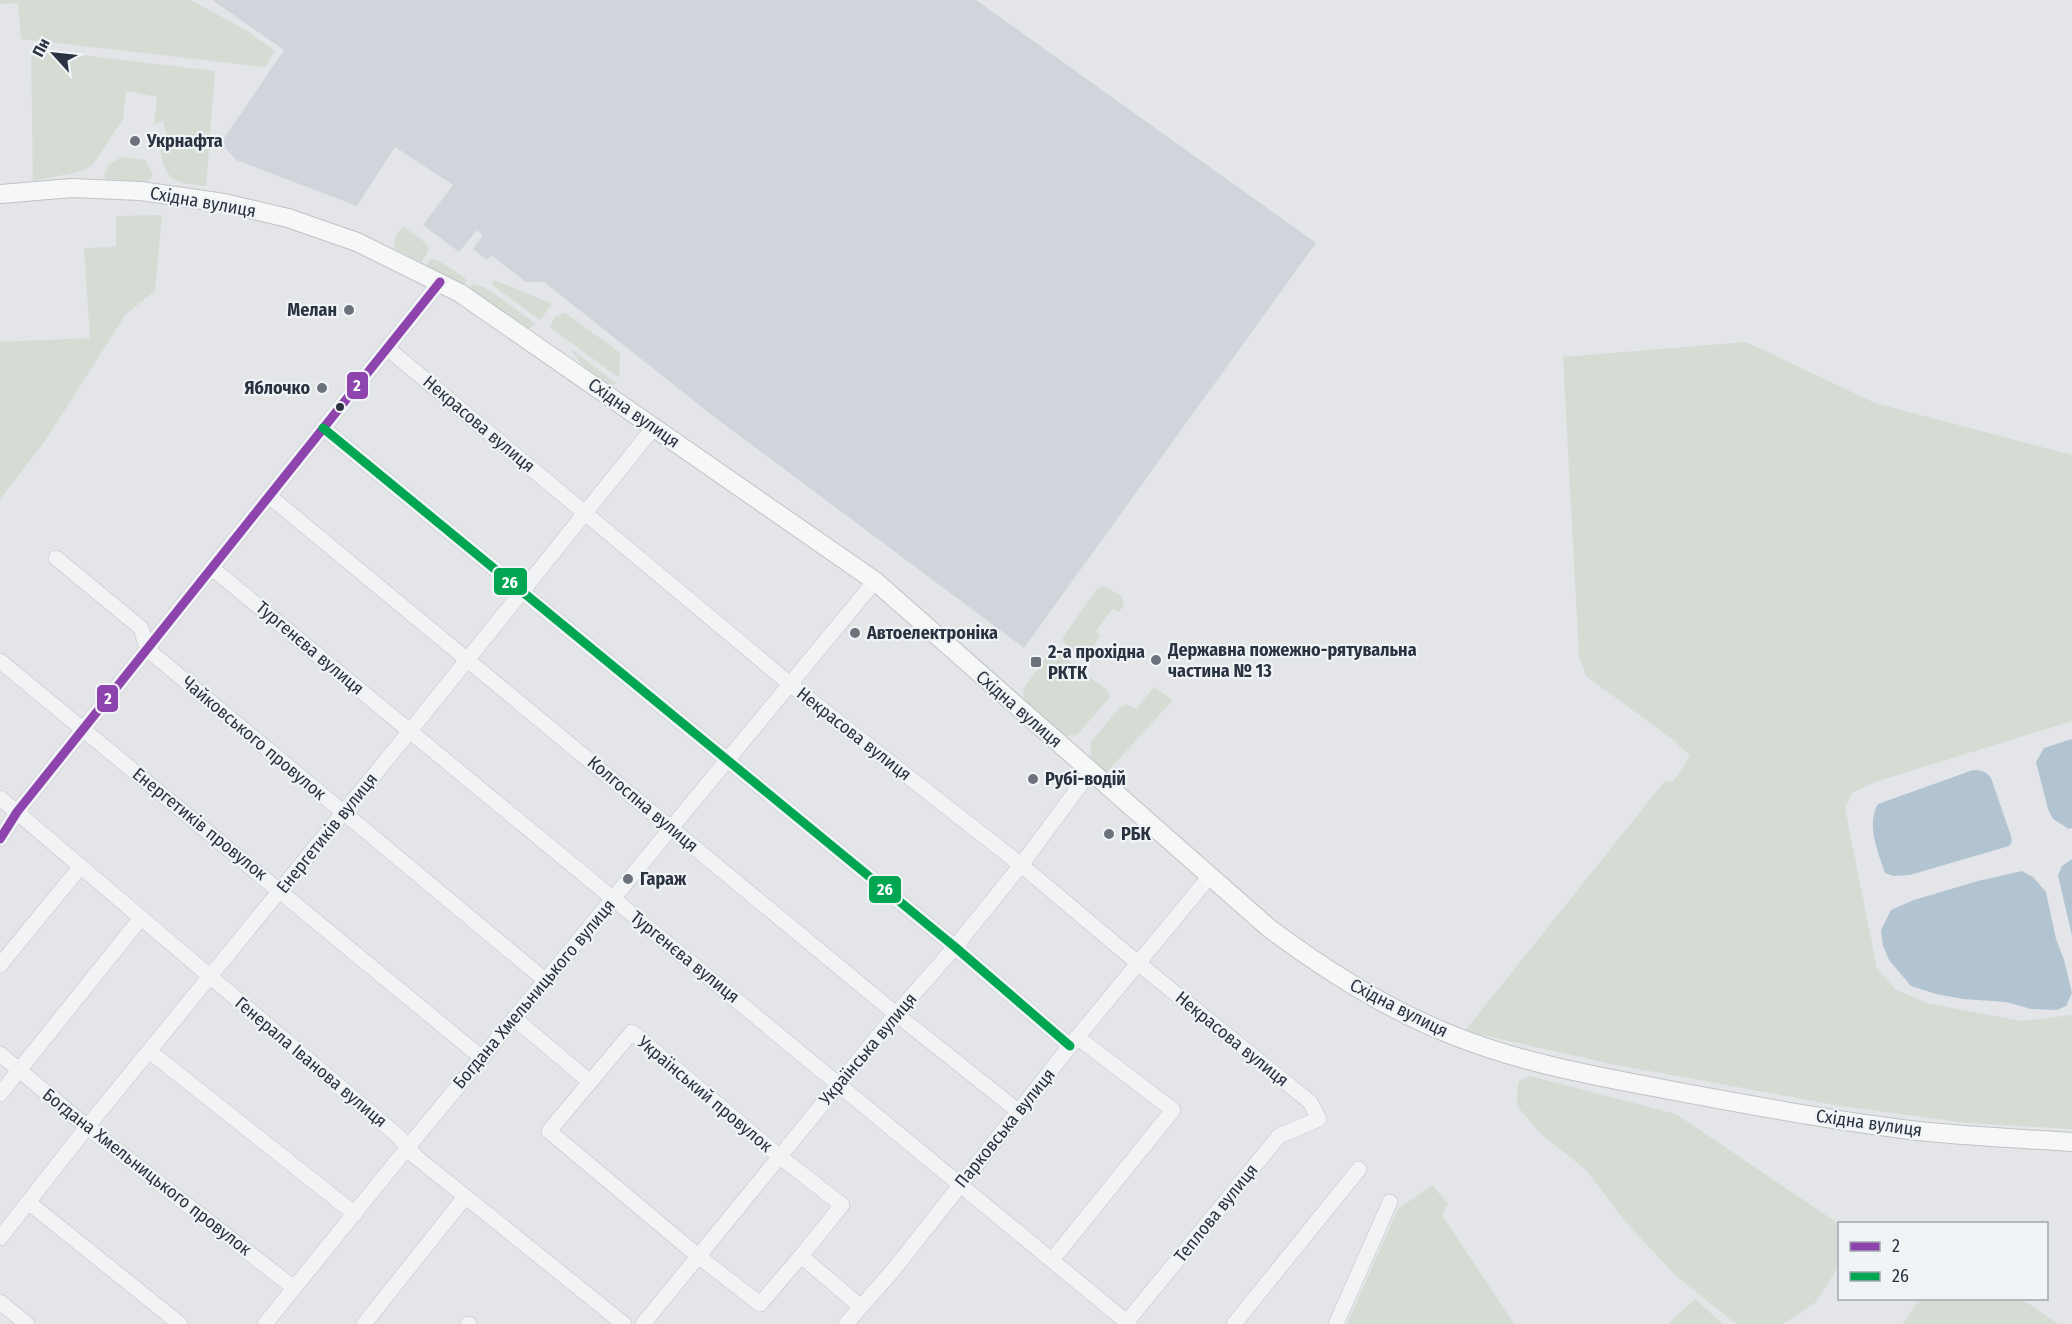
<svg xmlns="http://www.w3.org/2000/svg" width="2072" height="1324" font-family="'Fira Sans Condensed',sans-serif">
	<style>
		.built { fill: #d1d5db }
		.green { fill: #d4dcd3 }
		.water { fill: #b2c3d2 }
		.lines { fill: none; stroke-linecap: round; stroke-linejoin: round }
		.minor-casing { stroke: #c1c3c6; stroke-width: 16 }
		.major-casing { stroke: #c0c2c6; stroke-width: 20 }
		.minor { stroke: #f2f3f5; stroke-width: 15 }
		.major { stroke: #f6f7f7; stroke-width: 18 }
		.bus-1-casing { stroke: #f1f4f7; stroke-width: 14 }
		.bus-2-casing { stroke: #f1f4f7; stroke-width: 14 }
		.bus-1 { stroke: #8e44ad; stroke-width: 9 }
		.bus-2 { stroke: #00a651; stroke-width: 9 }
		.poi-dot { fill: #6b727b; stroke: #f1f4f7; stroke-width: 2 }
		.bus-dot { fill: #2a3441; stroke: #f1f4f7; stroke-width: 2 }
		.labels { text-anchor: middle; stroke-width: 4.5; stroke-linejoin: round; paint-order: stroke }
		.poi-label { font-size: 18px; font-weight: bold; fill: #2a3441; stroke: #f1f4f7; text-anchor: start }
		.street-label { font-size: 18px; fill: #2a3441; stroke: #f1f4f7 }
		.line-badge { stroke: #f1f4f7; stroke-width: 2 }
		.badge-label { font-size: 16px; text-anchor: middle; font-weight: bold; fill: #fff }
	</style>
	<rect width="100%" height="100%" fill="#e3e5e8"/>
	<!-- built -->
	<polygon class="built" points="212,0 976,0 1316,243 1024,648 713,416 544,282 526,282 491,255 487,260 473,249 483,235 477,230 459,252 423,225 453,185 395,147 357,206 236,160 221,143 284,50"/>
	<!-- green -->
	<g class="green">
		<polygon points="0,0 191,0 247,31 275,51 265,67 21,39 18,3 0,4"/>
		<path d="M31,49L215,71L206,186C172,183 164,180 160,145L169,142L163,121L154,125L157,97L126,91L123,119L92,166L78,172L33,181Z"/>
		<polygon points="122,157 145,160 153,175 150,180 146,182 106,179 104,175 109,164"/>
		<polygon points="162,215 155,291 126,314 45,441 0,499 0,342 90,338 84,248 116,247 116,216"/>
		<polygon points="403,226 428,245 428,252 421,262 397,250 394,245 396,236"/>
		<polygon points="433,259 439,261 465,278 466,281 463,286 427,266 429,260"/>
		<polygon points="494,280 552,304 540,320 491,284"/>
		<polygon points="472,284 485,287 536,324 527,329 469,289"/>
		<polygon points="565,313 618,351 620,355 619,378 550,327 555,317"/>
		<polygon points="1746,342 1875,403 2072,455 2072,721 1875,782 1852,793 1845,808 1877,968 1895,989 1926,1003 2021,1021 2072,1015 2072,1129 1967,1123 1841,1106 1611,1064 1465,1031 1665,781 1673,782 1690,756 1672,739 1586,676 1579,656 1563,357"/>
		<path d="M571,349L617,384L610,385C594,375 580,366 571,349Z"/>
		<polygon points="1103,586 1122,596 1124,605 1119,612 1112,609 1096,631 1100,636 1089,653 1079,655 1063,642 1063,637 1097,589"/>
		<polygon points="1049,654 1060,654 1108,691 1110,697 1077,735 1066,736 1024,701 1023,689"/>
		<polygon points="1154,687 1173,700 1106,773 1091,759 1091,742 1120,707 1126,704 1136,709"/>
		<polygon points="1530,1076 1676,1114 1839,1224 1839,1266 1815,1303 1783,1324 1736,1324 1676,1276 1624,1220 1586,1170 1540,1133 1517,1106 1517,1092 1519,1081"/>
		<polygon points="1432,1185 1448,1204 1442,1215 1514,1324 1347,1324 1398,1209"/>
		<polygon points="1695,1299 1723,1324 1668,1324"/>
		<polygon points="1919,1299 2022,1299 2058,1324 1903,1324"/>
	</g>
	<!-- water -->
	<g class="water">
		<polygon points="2072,739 2072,828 2069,829 2053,819 2048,809 2036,762 2044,748"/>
		<path d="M1973,770C1981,770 1986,771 1991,778L2011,836L2012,842L2009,846L1910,875L1893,876L1885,873C1878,852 1866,824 1878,804Z"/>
		<polygon points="2072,859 2072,936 2058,875 2062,866"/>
		<polygon points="2022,871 2033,877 2046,892 2056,939 2064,960 2072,993 2066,1006 2057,1010 2031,1009 2006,1002 1963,999 1936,994 1911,986 1889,960 1883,946 1881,930 1891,910 1914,900 1978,881"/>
	</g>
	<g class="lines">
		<!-- minor casing -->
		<g class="minor-casing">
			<g id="minor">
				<polyline points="387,348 790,684 1021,865 1139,964 1310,1102 1319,1119 1279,1136 1125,1324"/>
				<polyline points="323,428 955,947 1070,1046"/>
				<polyline points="269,496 896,1014 1018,1111"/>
				<polyline points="56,558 141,628 147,649 545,980"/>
				<polyline points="212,568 1129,1324"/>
				<polyline points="0,661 482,1058"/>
				<polyline points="0,798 398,1136 416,1157 624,1324"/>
				<polyline points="0,839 17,812 440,282"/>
				<polyline points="0,965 81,866"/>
				<polyline points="514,1018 590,1082"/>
				<polygon points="632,1032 779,1156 842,1205 801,1256 760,1304 698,1256 549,1131"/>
				<polyline points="149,1051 355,1214"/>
				<polyline points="0,1054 87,1127 294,1288"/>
				<polyline points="0,1094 141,918"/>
				<polyline points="28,1202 180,1324"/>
				<polyline points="0,1238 87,1127 410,731 654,427"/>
				<polyline points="801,1256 861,1307"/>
				<polyline points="1052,1260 1173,1110 1077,1037"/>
				<polyline points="0,1302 27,1324"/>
				<polyline points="265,1324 408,1147 875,581"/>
				<polyline points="364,1324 465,1197"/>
				<polyline points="468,1324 469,1324"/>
				<polyline points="643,1324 896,1014 955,947 1021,865 1090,772"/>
				<polyline points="846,1324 895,1268 1070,1046 1209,877"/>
				<polyline points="1234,1324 1359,1169"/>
				<polyline points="1336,1324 1390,1202"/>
			</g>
		</g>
		<!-- major casing -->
		<g class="major-casing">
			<path id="major" d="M0,194L72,188L141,191L224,203L288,218L357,242L460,293L875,581L1269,928C1325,970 1386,1009 1452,1035C1526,1065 1607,1078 1685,1093C1762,1107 1840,1122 1918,1131C1969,1136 2021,1139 2072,1142"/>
		</g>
		<!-- minor -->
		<use href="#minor" class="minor"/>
		<!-- major -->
		<use href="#major" class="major"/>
		<!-- bus-1 casing -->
		<g class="bus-1-casing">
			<polyline id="bus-1" points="0,839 17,812 440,282"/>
		</g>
		<!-- bus-2 casing -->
		<g class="bus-2-casing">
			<polyline id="bus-2" points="323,428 955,947 1070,1046"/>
		</g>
		<!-- bus-1 -->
		<use href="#bus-1" class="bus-1"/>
		<!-- bus-2 -->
		<use href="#bus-2" class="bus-2"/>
	</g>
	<!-- markers -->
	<g class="poi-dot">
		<circle cx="135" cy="141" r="6"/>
		<circle cx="349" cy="310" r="6"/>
		<circle cx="322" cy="388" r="6"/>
		<circle cx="855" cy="633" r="6"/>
		<circle cx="1156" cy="660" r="6"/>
		<rect x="1030" y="656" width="12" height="12" rx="3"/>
		<circle cx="1033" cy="779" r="6"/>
		<circle cx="1109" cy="834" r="6"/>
		<circle cx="628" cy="879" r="6"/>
	</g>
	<circle class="bus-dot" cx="340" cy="407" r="5"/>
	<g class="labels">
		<!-- poi labels -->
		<g class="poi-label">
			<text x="147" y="147">Укрнафта</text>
			<text x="337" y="316" text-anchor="end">Мелан</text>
			<text x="310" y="394" text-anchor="end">Яблочко</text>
			<text x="867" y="639">Автоелектроніка</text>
			<text x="1168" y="656">Державна пожежно-рятувальна<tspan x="1168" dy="21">частина № 13</tspan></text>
			<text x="1048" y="658">2-а прохідна<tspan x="1048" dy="21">РКТК</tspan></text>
			<text x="1045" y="785">Рубі-водій</text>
			<text x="1121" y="840">РБК</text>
			<text x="640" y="885">Гараж</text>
		</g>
		<!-- street labels -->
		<g class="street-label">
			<text transform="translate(203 202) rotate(10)" y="6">Східна вулиця</text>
			<text transform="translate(634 413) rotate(35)" y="6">Східна вулиця</text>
			<text transform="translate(479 424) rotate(40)" y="6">Некрасова вулиця</text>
			<text transform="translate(310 648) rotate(40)" y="6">Тургенєва вулиця</text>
			<text transform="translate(1019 709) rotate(41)" y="6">Східна вулиця</text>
			<text transform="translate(854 734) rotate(38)" y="6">Некрасова вулиця</text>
			<text transform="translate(254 738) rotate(40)" y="6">Чайковського провулок</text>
			<text transform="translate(643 804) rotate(40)" y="6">Колгоспна вулиця</text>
			<text transform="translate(200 824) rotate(39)" y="6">Енергетиків провулок</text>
			<text transform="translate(327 833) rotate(-51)" y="6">Енергетиків вулиця</text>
			<text transform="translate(685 957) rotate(39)" y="6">Тургенєва вулиця</text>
			<text transform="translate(534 994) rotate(-50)" y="6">Богдана Хмельницького вулиця</text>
			<text transform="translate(1399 1008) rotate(27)" y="6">Східна вулиця</text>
			<text transform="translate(1232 1039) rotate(39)" y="6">Некрасова вулиця</text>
			<text transform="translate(868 1049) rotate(-50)" y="6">Українська вулиця</text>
			<text transform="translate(311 1062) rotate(40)" y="6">Генерала Іванова вулиця</text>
			<text transform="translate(705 1094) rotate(40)" y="6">Український провулок</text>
			<text transform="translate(1869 1123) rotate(8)" y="6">Східна вулиця</text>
			<text transform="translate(1005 1128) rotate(-51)" y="6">Парковська вулиця</text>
			<text transform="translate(147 1172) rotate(38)" y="6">Богдана Хмельницького провулок</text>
			<text transform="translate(1216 1213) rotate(-51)" y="6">Теплова вулиця</text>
		</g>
	</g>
	<g class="line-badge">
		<rect x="346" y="371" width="23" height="29" rx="6" fill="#8e44ad"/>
		<rect x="493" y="567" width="35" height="29" rx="6" fill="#00a651"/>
		<rect x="96" y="684" width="23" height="29" rx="6" fill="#8e44ad"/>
		<rect x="868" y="875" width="34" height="29" rx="6" fill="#00a651"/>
	</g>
	<g class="badge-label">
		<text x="357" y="391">2</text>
		<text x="510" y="588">26</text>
		<text x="108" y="704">2</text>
		<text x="885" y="895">26</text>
	</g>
	<!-- legend -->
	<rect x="1838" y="1222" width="210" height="78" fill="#f1f4f7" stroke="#a1a7ae" stroke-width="1.5"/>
	<rect x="1850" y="1242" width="30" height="9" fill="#8e44ad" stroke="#a1a7ae" stroke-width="1.5"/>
	<text x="1892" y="1252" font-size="18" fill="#2a3441">2</text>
	<rect x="1850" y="1272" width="30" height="9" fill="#00a651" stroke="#a1a7ae" stroke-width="1.5"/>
	<text x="1892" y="1282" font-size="18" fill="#2a3441">26</text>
	<!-- north arrow -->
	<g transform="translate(54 54) rotate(297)" stroke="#f1f4f7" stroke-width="4.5" paint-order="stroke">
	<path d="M0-4.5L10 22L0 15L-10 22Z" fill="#2a3441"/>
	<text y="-9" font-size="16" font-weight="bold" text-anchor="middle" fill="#2a3441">Пн</text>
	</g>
</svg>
